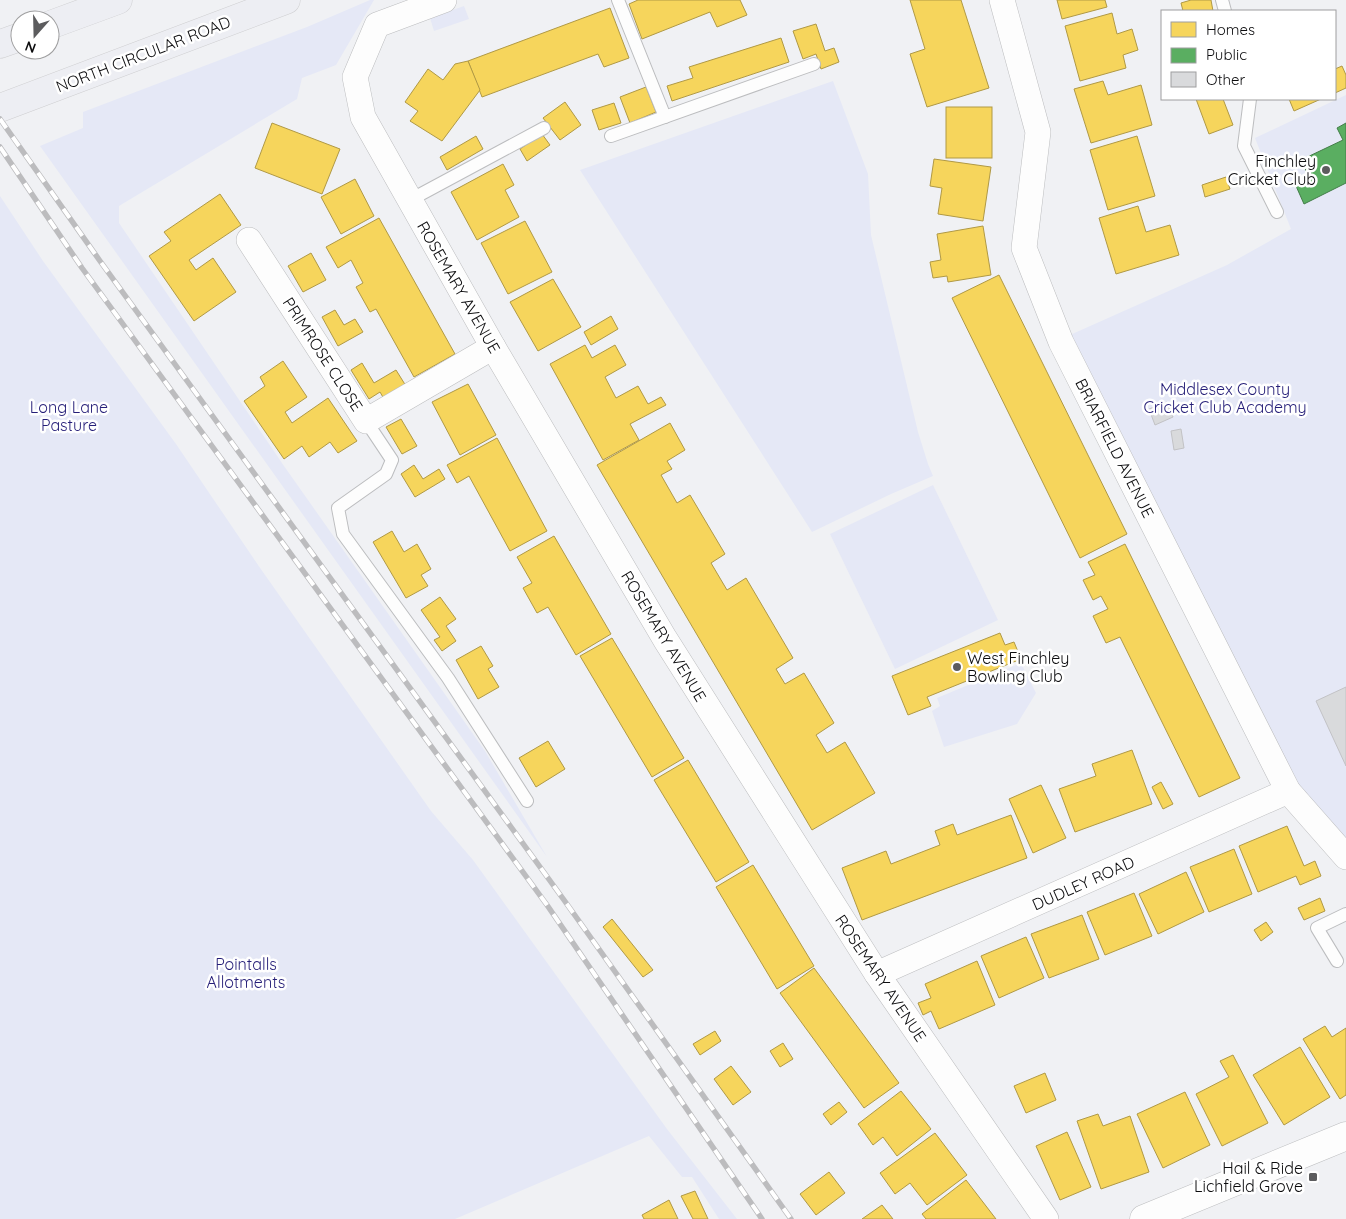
<svg xmlns="http://www.w3.org/2000/svg" width="1346" height="1219" font-family="Quicksand,sans-serif">
	<style>
		.green { fill: #e5e8f6 }
		.homes { fill: #f6d55c; stroke: #b09945 }
		.public { fill: #5aae61; stroke: #437d48 }
		.building { fill: #d9dadc; stroke: #c2c2c5 }
		.lines { fill: none; stroke-linecap: round; stroke-linejoin: round }
		.lane-casing { stroke: #bcbdbf; stroke-width: 14 }
		.street-casing { stroke: #bcbdbf; stroke-width: 26 }
		.secondary-casing { stroke: #bcbdbf; stroke-width: 29 }
		.highway-casing { stroke: #ceced0; stroke-width: 29 }
		.lane { stroke: #fdfdfd; stroke-width: 12 }
		.street { stroke: #fdfdfd; stroke-width: 25 }
		.secondary { stroke: #fdfdfd; stroke-width: 28 }
		.highway { stroke: #edeef3; stroke-width: 28 }
		.rail-casing { stroke: #bcbcbe; stroke-width: 5.5 }
		.rail { stroke: #fff; stroke-width: 4; stroke-dasharray: 11; stroke-linecap: butt }
		.poi-dot { fill: #5c5c5e; stroke: #fff; stroke-width: 2 }
		.labels { text-anchor: middle; stroke-width: 5; stroke-linejoin: round; paint-order: stroke }
		.street-label { font-size: 16px; fill: #0c0c0e; stroke: #fff }
		.poi-label { font-size: 16px; fill: #0c0c0e; stroke: #fff; text-anchor: end }
		.park-label { font-size: 16px; fill: #251e78; stroke: #fff }
	</style>
	<rect width="100%" height="100%" fill="#f0f1f4"/>
	<!-- green -->
	<g class="green">
		<polygon points="370,0 374,0 336,65 302,78 297,99 119,206 119,223 284,466 485,751 547,857 40,146 83,128 83,112 307,27"/>
		<polygon points="464,6 469,19 434,31 430,18"/>
		<polygon points="833,81 868,174 871,235 918,432 928,464 933,476 891,494 812,532 580,170"/>
		<polygon points="1346,95 1346,857 1286,788 1061,339 1227,265 1291,229 1255,138"/>
		<polygon points="0,196 43,261 176,444 258,565 431,811 473,860 667,1129 737,1219 719,1219 692,1177 682,1177 649,1136 455,1219 0,1219"/>
		<polygon points="933,485 998,620 895,669 830,534"/>
		<polygon points="1021,663 1036,693 1017,724 944,747 932,711 940,706 937,698"/>
	</g>
	<!-- homes -->
	<g class="homes">
		<polygon points="638,0 740,0 747,15 717,27 710,12 642,39 629,4"/>
		<polygon points="910,0 961,0 989,88 927,107 910,54 925,49"/>
		<polygon points="1057,0 1105,0 1107,7 1062,19"/>
		<polygon points="1191,0 1211,0 1213,11 1183,11 1181,3"/>
		<polygon points="610,8 629,58 604,67 598,54 482,97 468,61"/>
		<polygon points="1112,13 1117,34 1132,29 1138,50 1123,55 1126,68 1080,81 1065,26"/>
		<polygon points="816,24 825,51 834,48 839,62 821,69 816,54 803,59 793,31"/>
		<polygon points="781,38 789,62 672,101 667,86 693,78 689,67"/>
		<polygon points="468,61 480,90 442,141 410,121 418,111 405,102 428,69 443,80 455,64"/>
		<polygon points="1342,66 1346,75 1346,88 1335,93 1335,69"/>
		<polygon points="1103,81 1108,95 1141,85 1152,125 1091,143 1074,89"/>
		<polygon points="646,87 656,112 630,123 620,97"/>
		<polygon points="1196,99 1223,99 1233,125 1209,134"/>
		<polygon points="1289,99 1321,99 1294,111"/>
		<polygon points="565,102 581,125 560,140 543,118"/>
		<polygon points="614,103 621,123 599,130 592,110"/>
		<rect x="946" y="107" width="46" height="51"/>
		<polygon points="272,123 340,149 322,194 255,168"/>
		<polygon points="542,134 550,145 527,161 520,149"/>
		<polygon points="476,136 483,149 447,170 440,157"/>
		<polygon points="1137,136 1155,196 1108,210 1090,150"/>
		<polygon points="934,159 991,167 983,221 938,214 942,188 930,186"/>
		<polygon points="503,164 514,185 505,190 519,217 477,240 451,192"/>
		<polygon points="1226,177 1230,189 1205,197 1202,185"/>
		<polygon points="355,179 374,216 341,234 321,197"/>
		<polygon points="220,194 241,225 189,260 196,270 213,258 236,292 194,321 149,256 171,241 164,232"/>
		<polygon points="1138,206 1146,232 1170,225 1179,255 1116,274 1099,218"/>
		<polygon points="379,218 455,354 414,377 376,309 370,312 356,287 363,283 351,260 338,268 326,247"/>
		<polygon points="525,221 552,272 508,294 481,243"/>
		<polygon points="983,226 991,275 948,282 947,276 933,278 930,262 941,260 937,234"/>
		<polygon points="311,253 326,280 303,292 288,266"/>
		<polygon points="999,275 1127,534 1080,558 952,298"/>
		<polygon points="553,279 581,327 538,351 510,302"/>
		<polygon points="335,310 344,325 355,319 363,332 338,346 322,317"/>
		<polygon points="611,316 618,329 591,345 584,332"/>
		<polygon points="585,345 592,358 615,345 626,365 605,377 616,398 638,386 648,404 661,397 666,405 630,424 639,440 603,460 550,364"/>
		<polygon points="283,361 307,397 285,412 292,423 328,398 357,441 338,453 330,442 309,457 302,446 284,459 244,401 265,386 260,377"/>
		<polygon points="362,363 374,383 396,370 406,386 384,399 380,392 369,399 351,370"/>
		<polygon points="468,384 496,435 460,455 432,402"/>
		<polygon points="401,419 417,446 402,454 386,427"/>
		<polygon points="670,423 685,450 667,461 672,469 661,475 677,503 690,495 725,554 711,563 727,590 746,578 793,658 776,669 785,684 804,673 834,723 816,735 827,753 845,742 875,793 812,830 597,465"/>
		<polygon points="497,438 547,531 510,551 469,476 457,483 447,465"/>
		<polygon points="414,465 423,479 439,469 445,479 415,497 401,474"/>
		<polygon points="392,531 404,552 417,544 431,569 421,575 428,586 406,598 373,542"/>
		<polygon points="554,536 611,634 576,655 548,607 537,613 523,588 532,583 517,557"/>
		<polygon points="1125,544 1240,778 1199,797 1120,637 1106,643 1093,616 1108,609 1101,596 1093,600 1083,580 1095,575 1088,562"/>
		<polygon points="440,597 456,619 446,626 456,641 442,651 434,640 440,637 421,610"/>
		<polygon points="1000,633 1005,645 1014,642 1021,659 927,697 931,706 908,715 892,676"/>
		<polygon points="612,638 684,758 652,777 580,656"/>
		<polygon points="481,646 493,666 488,669 499,687 478,699 456,660"/>
		<polygon points="548,741 565,769 536,787 519,758"/>
		<polygon points="1132,750 1152,804 1075,832 1059,789 1096,776 1092,764"/>
		<polygon points="688,760 749,862 716,882 654,780"/>
		<polygon points="1161,782 1173,804 1163,809 1152,787"/>
		<polygon points="1041,785 1066,838 1033,853 1009,799"/>
		<polygon points="1011,815 1027,858 862,920 842,868 886,851 891,864 940,845 935,831 953,824 957,835"/>
		<polygon points="1287,826 1304,866 1315,861 1321,876 1300,885 1296,876 1258,892 1239,846"/>
		<polygon points="1234,849 1252,894 1209,912 1190,867"/>
		<polygon points="753,865 814,966 777,989 716,887"/>
		<polygon points="1186,872 1204,912 1158,934 1139,894"/>
		<polygon points="1134,893 1152,936 1105,955 1087,912"/>
		<polygon points="1320,898 1325,911 1304,920 1298,908"/>
		<polygon points="1082,915 1099,959 1049,978 1031,934"/>
		<polygon points="612,919 653,970 643,977 603,927"/>
		<polygon points="1266,922 1273,932 1261,941 1254,930"/>
		<polygon points="1026,937 1044,978 999,998 981,956"/>
		<polygon points="977,961 995,1005 939,1029 931,1011 923,1015 918,1003 931,998 925,984"/>
		<polygon points="814,968 899,1083 864,1108 780,993"/>
		<polygon points="1325,1026 1332,1037 1346,1028 1346,1095 1340,1099 1303,1039"/>
		<polygon points="715,1031 721,1041 700,1055 693,1044"/>
		<polygon points="783,1043 793,1059 780,1067 770,1051"/>
		<polygon points="1300,1047 1330,1097 1284,1125 1253,1075"/>
		<polygon points="1233,1055 1268,1123 1222,1146 1196,1094 1229,1077 1220,1061"/>
		<polygon points="731,1066 751,1092 733,1105 714,1079"/>
		<polygon points="1045,1073 1056,1100 1026,1113 1014,1086"/>
		<polygon points="901,1091 931,1129 897,1156 883,1137 873,1145 858,1124"/>
		<polygon points="1185,1092 1210,1145 1163,1168 1137,1114"/>
		<polygon points="839,1102 847,1112 831,1125 823,1114"/>
		<polygon points="1098,1114 1103,1126 1130,1116 1149,1172 1101,1189 1077,1121"/>
		<polygon points="1067,1132 1091,1187 1060,1200 1036,1146"/>
		<polygon points="935,1133 967,1175 927,1205 910,1183 895,1194 880,1173"/>
		<polygon points="829,1172 845,1193 816,1215 800,1194"/>
		<polygon points="966,1180 996,1219 926,1219 922,1214"/>
		<polygon points="695,1191 708,1219 693,1219 681,1196"/>
		<polygon points="669,1200 678,1219 644,1219 642,1215"/>
		<polygon points="882,1205 893,1219 862,1219"/>
	</g>
	<!-- public -->
	<polygon class="public" points="1346,123 1346,183 1304,204 1296,186 1310,179 1301,160 1343,140 1337,128"/>
	<!-- building -->
	<g class="building">
		<polygon points="1167,402 1173,417 1155,425 1149,409"/>
		<polygon points="1181,429 1184,448 1174,450 1171,431"/>
		<polygon points="1346,687 1346,766 1316,701"/>
	</g>
	<g class="lines">
		<!-- lane casing -->
		<g class="lane-casing">
			<g id="lane">
				<polyline points="618,0 665,117"/>
				<polyline points="1222,0 1225,11"/>
				<polyline points="1250,99 1244,146 1277,212"/>
				<polyline points="611,136 814,64"/>
				<polyline points="410,200 544,128"/>
				<polyline points="366,421 392,460 386,474 338,508 343,534 448,678 527,801"/>
				<polyline points="1337,961 1317,928 1346,914"/>
			</g>
		</g>
		<!-- street casing -->
		<g class="street-casing">
			<g id="street">
				<polyline points="444,0 377,25 355,77 363,117 493,347 665,639 877,974 1046,1219"/>
				<polyline points="1002,0 1038,132 1024,248 1061,342 1288,791 1346,857"/>
				<polyline points="249,240 366,421 493,347"/>
				<polyline points="877,974 1288,791"/>
			</g>
		</g>
		<!-- secondary casing -->
		<g class="secondary-casing">
			<polyline id="secondary" points="1144,1219 1346,1136"/>
		</g>
		<!-- highway casing -->
		<g class="highway-casing">
			<g id="highway">
				<polyline points="50,25 118,0"/>
				<polyline points="0,44 20,37"/>
				<polyline points="0,108 286,0"/>
			</g>
		</g>
		<!-- lane -->
		<use href="#lane" class="lane"/>
		<!-- street -->
		<use href="#street" class="street"/>
		<!-- secondary -->
		<use href="#secondary" class="secondary"/>
		<!-- highway -->
		<use href="#highway" class="highway"/>
		<!-- rail casing -->
		<g class="rail-casing">
			<g id="rail">
				<polyline points="0,119 100,261 564,900 791,1219"/>
				<polyline points="0,147 82,268 547,905 762,1219"/>
			</g>
		</g>
		<!-- rail -->
		<use href="#rail" class="rail"/>
	</g>
	<!-- markers -->
	<g class="poi-dot">
		<circle cx="1326" cy="170" r="5"/>
		<circle cx="957" cy="667" r="5"/>
		<rect x="1308" y="1172" width="10" height="10" rx="2.5"/>
	</g>
	<g class="labels">
		<!-- street labels -->
		<g class="street-label">
			<text transform="translate(143 54) rotate(-21)" y="6">NORTH CIRCULAR ROAD</text>
			<text transform="translate(459 287) rotate(60)" y="6">ROSEMARY AVENUE</text>
			<text transform="translate(323 354) rotate(57)" y="6">PRIMROSE CLOSE</text>
			<text transform="translate(1115 448) rotate(63)" y="6">BRIARFIELD AVENUE</text>
			<text transform="translate(664 636) rotate(59)" y="6">ROSEMARY AVENUE</text>
			<text transform="translate(1083 883) rotate(-24)" y="6">DUDLEY ROAD</text>
			<text transform="translate(881 978) rotate(56)" y="6">ROSEMARY AVENUE</text>
		</g>
		<!-- poi labels -->
		<g class="poi-label">
			<text x="1316" y="167">Finchley<tspan x="1316" dy="18">Cricket Club</tspan></text>
			<text x="967" y="664" text-anchor="start">West Finchley<tspan x="967" dy="18">Bowling Club</tspan></text>
			<text x="1303" y="1174">Hail &amp; Ride<tspan x="1303" dy="18">Lichfield Grove</tspan></text>
		</g>
		<!-- park labels -->
		<g class="park-label">
			<text x="1225" y="395">Middlesex County<tspan x="1225" dy="18">Cricket Club Academy</tspan></text>
			<text x="69" y="413">Long Lane<tspan x="69" dy="18">Pasture</tspan></text>
			<text x="246" y="970">Pointalls<tspan x="246" dy="18">Allotments</tspan></text>
		</g>
	</g>
	<!-- legend -->
	<rect x="1161" y="10" width="175" height="90" fill="#ffffff" stroke="#9e9e9f"/>
	<rect x="1171" y="22" width="25" height="15" fill="#f6d55c" stroke="#9e9e9f"/>
	<text x="1206" y="35" font-size="15" fill="#0c0c0e">Homes</text>
	<rect x="1171" y="48" width="25" height="15" fill="#5aae61" stroke="#9e9e9f"/>
	<text x="1206" y="60" font-size="15" fill="#0c0c0e">Public</text>
	<rect x="1171" y="72" width="25" height="15" fill="#d9dadc" stroke="#9e9e9f"/>
	<text x="1206" y="85" font-size="15" fill="#0c0c0e">Other</text>
	<!-- north arrow -->
	<g transform="translate(35 35) rotate(200)"><circle r="24" fill="#ffffff" stroke="#9e9e9f"/>
	<path d="M0-4L9 19L0 12L-9 19Z" fill="#5c5c5e"/>
	<text y="-8" font-size="14" font-weight="bold" text-anchor="middle" fill="#0c0c0e">N</text>
	</g>
</svg>
